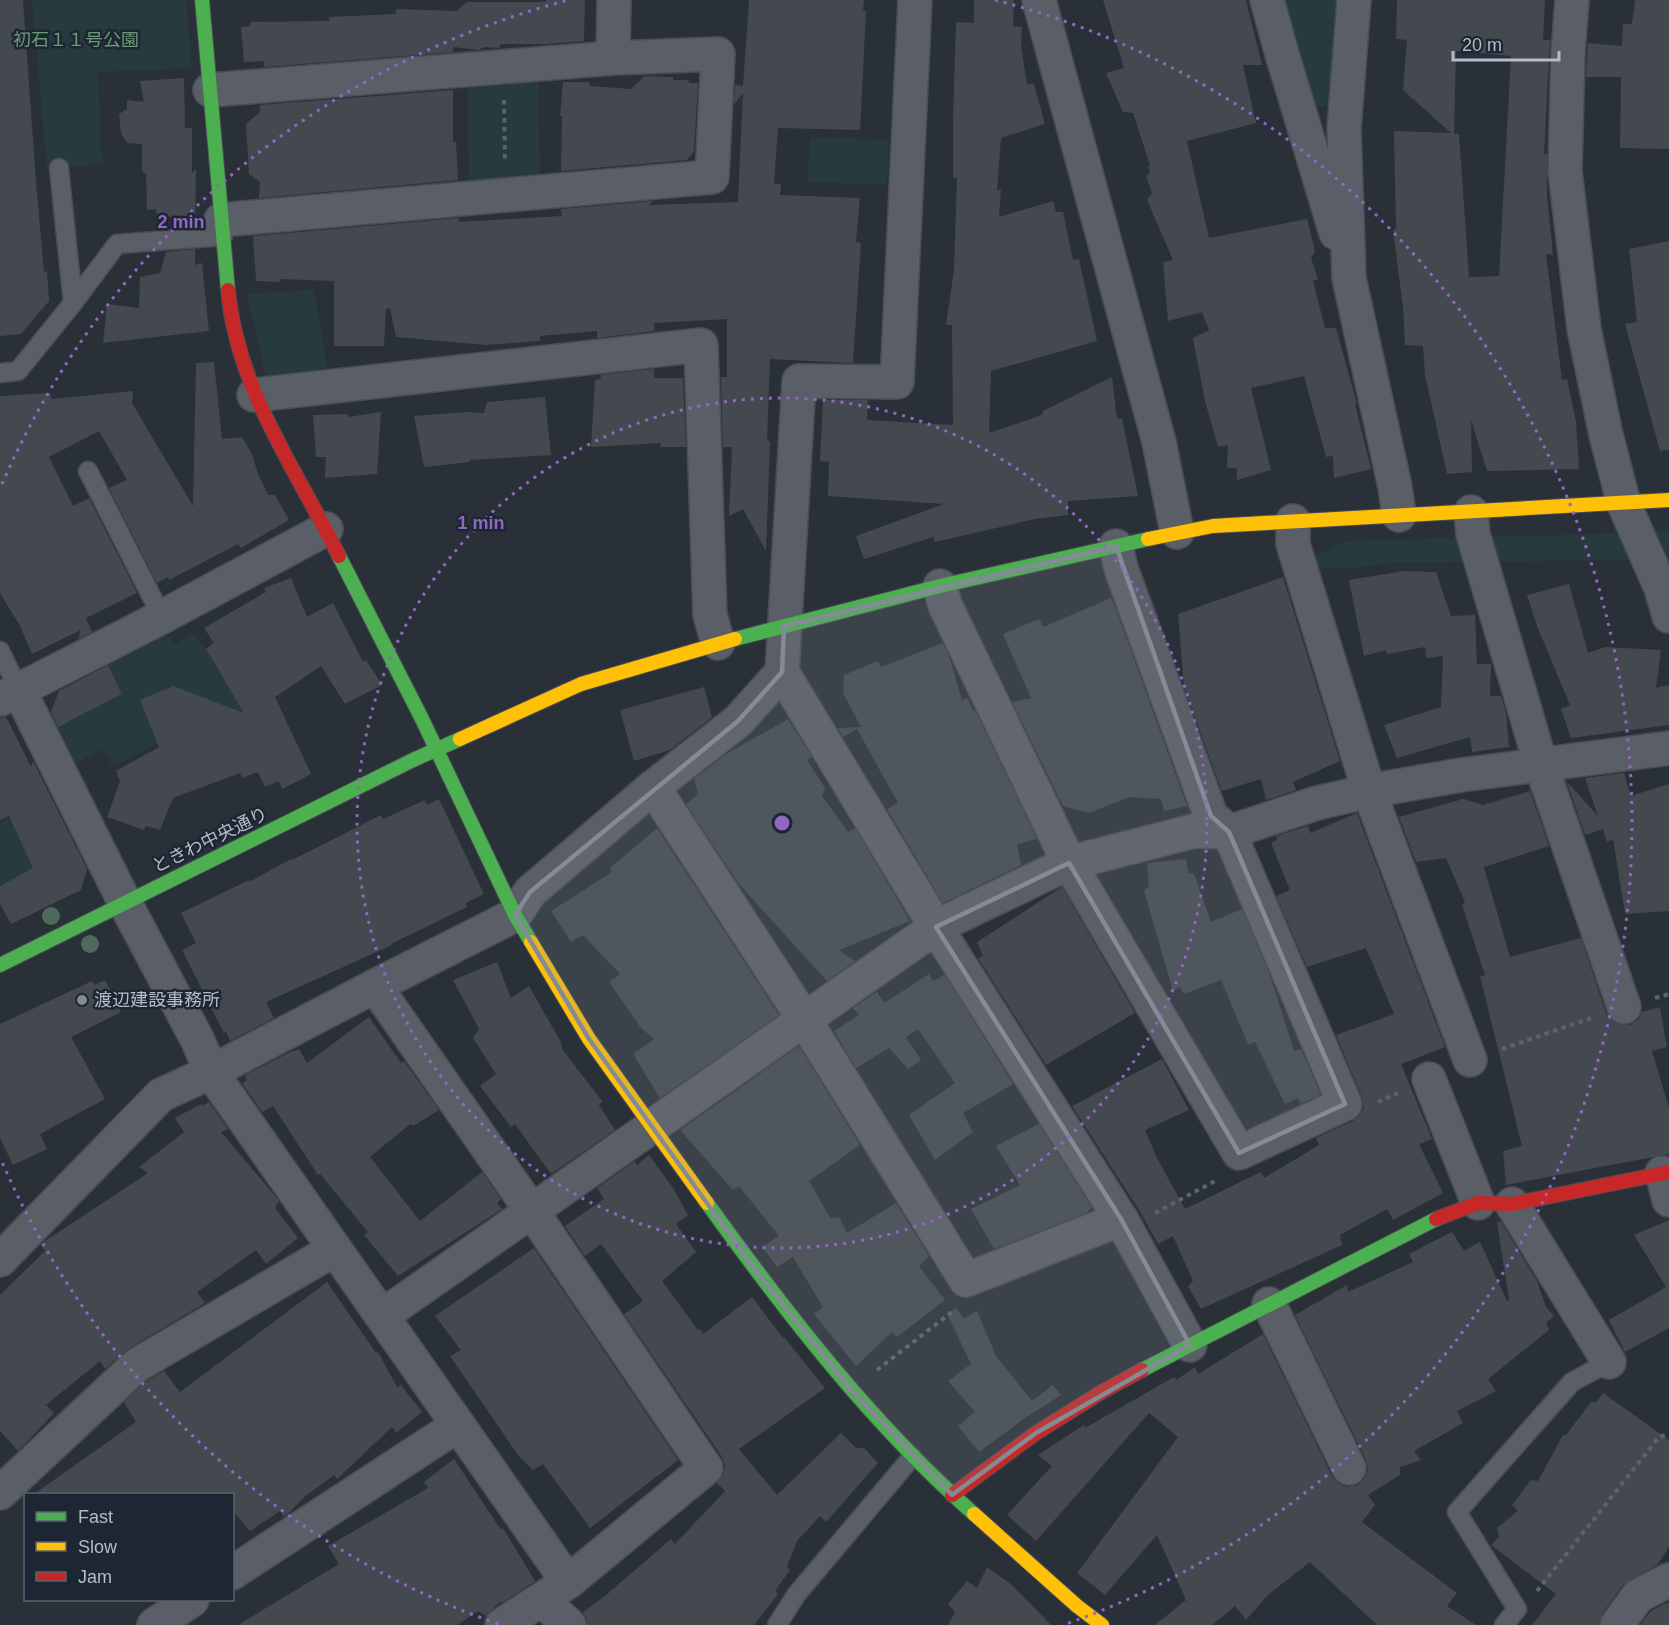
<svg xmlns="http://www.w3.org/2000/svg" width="1669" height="1625" font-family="Helvetica,'Noto Sans JP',sans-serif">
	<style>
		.green { fill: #273a3e }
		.building { fill: #444950; fill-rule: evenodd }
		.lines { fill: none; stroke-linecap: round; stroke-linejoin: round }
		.lane-casing { stroke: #484c53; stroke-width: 21 }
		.street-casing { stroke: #484c53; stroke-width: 36 }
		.fast-casing { stroke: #484c53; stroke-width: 16 }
		.slow-casing { stroke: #484c53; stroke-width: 16 }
		.jam-casing { stroke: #484c53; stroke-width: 16 }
		.path { stroke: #5d636a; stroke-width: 4; stroke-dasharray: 4.5 4.5; stroke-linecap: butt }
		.lane { stroke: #5a5e66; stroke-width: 18 }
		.street { stroke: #5a5e66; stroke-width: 33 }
		.fast { stroke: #4caf50; stroke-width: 14 }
		.slow { stroke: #ffc107; stroke-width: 14 }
		.jam { stroke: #c62828; stroke-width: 14 }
		.tree { fill: #4e6a5a }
		.marked { fill: #848b96; fill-opacity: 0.2; stroke: #848b96; stroke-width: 4.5; stroke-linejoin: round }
		.ring { fill: none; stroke: #9266c3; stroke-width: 3; stroke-dasharray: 3 6 }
		.poi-dot { fill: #848b96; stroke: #1d2633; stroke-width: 2 }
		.labels { text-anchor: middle; stroke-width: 5; stroke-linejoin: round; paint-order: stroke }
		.park-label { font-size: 18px; fill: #6b9a76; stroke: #1d2633 }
		.street-label { font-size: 18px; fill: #b4bcc9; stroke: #1d2633 }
		.poi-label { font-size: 18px; fill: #b4bcc9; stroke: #1d2633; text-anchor: start }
		.centre { fill: #9266c3; stroke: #1d2633; stroke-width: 3 }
		.ring-label { font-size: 18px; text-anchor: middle; font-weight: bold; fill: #9266c3; stroke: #1d2633; stroke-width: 5; stroke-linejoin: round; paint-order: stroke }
	</style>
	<rect width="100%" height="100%" fill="#2a3038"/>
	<!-- green -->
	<g class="green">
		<polygon points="32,0 186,0 192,68 98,72 101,151 104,164 47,169"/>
		<polygon points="1271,0 1351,0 1344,106 1299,108"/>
		<polygon points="538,76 540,183 469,187 468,83"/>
		<polygon points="810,137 889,140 887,185 807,182"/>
		<polygon points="314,290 327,368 266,378 247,294"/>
		<polygon points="1669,529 1669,561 1619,560 1390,563 1350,568 1320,568 1300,563 1345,541 1629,533"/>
		<polygon points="164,634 176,644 193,634 206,649 221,675 255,720 158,743 113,767 103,749 76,763 51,712 55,701 66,723 122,694 108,664"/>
		<polygon points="10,818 37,876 24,873 0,886 0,823"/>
	</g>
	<!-- building -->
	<g class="building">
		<polygon points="0,0 23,0 36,182 44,272 47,271 49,301 21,334 0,336"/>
		<polygon points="546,0 585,0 584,41 547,44 501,44 499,48 484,47 479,50 453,47 453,52 264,67 264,61 244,62 241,27 250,26 251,22 329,21 329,17 396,14 396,9 456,11 467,2 546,2"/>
		<polygon points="749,0 864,0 863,10 866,11 860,130 778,128 774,184 781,184 780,195 860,198 856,242 861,243 853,363 770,359 767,441 770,441 766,551 743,509 729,516 732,447 723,447 721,377 727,377 727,319 654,323 654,331 597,338 597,331 540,336 540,341 486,345 396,337 390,308 386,309 384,346 334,346 334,281 281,279 280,282 256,281 253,236 459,218 459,222 562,216 561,209 653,201 649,205 738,202 743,93 734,104 735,85 743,86"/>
		<polygon points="974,0 1014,0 1013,26 1022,27 1021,46 1027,84 1034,84 1045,124 1001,138 997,190 1001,190 999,217 1053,201 1056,212 1063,212 1073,260 1079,259 1097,341 991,371 989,433 1042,415 1043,411 1112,377 1117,419 1122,418 1138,496 1068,501 1068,515 1035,519 935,542 933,537 864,559 856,536 944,504 828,496 829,462 820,461 823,400 868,400 867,420 953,425 952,325 946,325 954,270 957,178 953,178 953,120 956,22 974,23"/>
		<polygon points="1103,0 1246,0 1262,65 1243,65 1256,123 1187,141 1209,238 1307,219 1315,251 1311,258 1318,279 1313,281 1325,328 1336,328 1357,404 1355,404 1371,469 1334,478 1333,456 1326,457 1304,376 1251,388 1271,470 1237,480 1237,468 1227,468 1228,445 1218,447 1205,401 1193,338 1209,330 1202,312 1168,321 1163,262 1173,260 1147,200 1152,193 1146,176 1150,172 1148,166 1150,165 1133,113 1123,112 1106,73 1124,68"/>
		<path d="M1397,0H1545L1543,40H1550L1544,154H1547V195L1553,255L1546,254L1562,380L1567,379L1576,422L1579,469L1487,471L1471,420L1472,472L1447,474L1425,375L1423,346L1405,345L1403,308L1393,229H1396L1394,131L1451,133L1403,90L1407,40L1396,39ZM1456,51L1511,56L1499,276L1469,277L1459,134H1454Z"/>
		<polygon points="1635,0 1669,0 1669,149 1620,148 1621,77 1586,77 1588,43 1622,46 1623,24 1632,24"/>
		<polygon points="645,76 673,77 673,80 689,80 688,83 698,83 694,151 687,160 561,171 562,116 560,116 563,82 589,82 590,86 631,89"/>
		<polygon points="184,78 185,128 192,128 192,173 196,169 195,227 172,229 175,217 157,216 156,209 147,210 146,174 142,171 142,144 127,143 121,133 119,114 127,109 127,100 144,102 140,81"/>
		<polygon points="453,90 453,142 456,142 458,180 259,198 260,182 249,174 246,124 260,112 260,105"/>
		<polygon points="1669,241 1669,450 1660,451 1625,324 1637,322 1629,249"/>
		<polygon points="195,249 195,265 202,263 209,331 103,343 107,304 139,308 140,277 160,273 166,252"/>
		<polygon points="214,362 222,439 242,437 252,454 258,474 268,495 275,495 289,520 241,548 238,544 169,580 168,577 157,583 109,488 127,480 99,431 49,457 73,506 89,498 137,593 86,618 92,632 78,639 81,630 32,654 20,626 0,593 0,396 50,393 51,399 133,391 132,403 193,506 196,363"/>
		<polygon points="654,369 654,378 683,378 686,447 660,447 661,443 591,447 595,380 601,379 600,375"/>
		<polygon points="545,397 551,455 470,460 470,462 424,467 414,416 467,412 484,413 487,402"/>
		<polygon points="381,412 377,474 325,478 326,457 316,457 313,415 348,414 348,417"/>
		<polygon points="1404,571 1436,572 1451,616 1475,615 1477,664 1491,664 1490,696 1501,696 1506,712 1509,747 1472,752 1470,737 1397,758 1384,725 1441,707 1443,656 1426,658 1425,647 1387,654 1386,650 1364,656 1349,580"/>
		<polygon points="1283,577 1340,761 1293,782 1296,790 1266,800 1261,779 1222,791 1184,687 1178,614"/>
		<polygon points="291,578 307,617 333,603 363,662 366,660 382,685 345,704 321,666 275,697 311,774 282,789 279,781 265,787 258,772 242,778 240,773 173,798 160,830 146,826 144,830 107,817 120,781 116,771 159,747 140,700 173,686 244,713 206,649 214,643 204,628 266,592 264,588"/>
		<polygon points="1569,584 1588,653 1605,647 1661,650 1656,688 1669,685 1669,725 1571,738 1561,709 1570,705 1537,626 1527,595"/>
		<polygon points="1111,598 1117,612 1187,806 1164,811 1161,799 1129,797 1089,813 1063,806 1012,702 1031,698 1003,634 1039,619 1043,627"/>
		<polygon points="943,643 951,662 962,700 968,698 973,711 975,710 1037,839 1017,844 1021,865 943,903 887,809 898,803 857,729 843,737 838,728 861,727 843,693 844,675 878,661 881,667"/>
		<polygon points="108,665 122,694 58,727 51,712 59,691"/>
		<polygon points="704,687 712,717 670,750 634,761 620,710"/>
		<polygon points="6,717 31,767 33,761 87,869 81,890 11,924 0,904 0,886 33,868 9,816 0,820 0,718"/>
		<polygon points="788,719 812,757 807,760 825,788 822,796 848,832 855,828 910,921 839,950 855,961 827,981 738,883 686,804 698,794 694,779 726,754"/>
		<polygon points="1624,773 1631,796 1669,784 1669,911 1625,914 1613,839 1607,842 1603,829 1585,835 1567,782 1598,816 1585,778"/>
		<polygon points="1530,791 1549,846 1484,867 1510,957 1581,938 1606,1013 1612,1021 1621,1025 1630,1025 1638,1020 1642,1012 1660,1007 1667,1047 1652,1051 1669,1108 1669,1154 1506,1185 1503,1151 1522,1146 1480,976 1485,975 1462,905 1465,902 1446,858 1416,862 1399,817 1463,799 1483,805"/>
		<polygon points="439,799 484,894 466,903 467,907 391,944 392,945 266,1002 274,1018 230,1041 226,1031 224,1033 182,950 196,943 181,913 249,880 249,882 291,859 292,860 381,815 383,819 425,800 427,805"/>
		<polygon points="1357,813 1445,1047 1401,1064 1432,1139 1419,1144 1443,1193 1393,1220 1387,1209 1340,1235 1342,1245 1201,1309 1188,1286 1193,1281 1173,1236 1158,1244 1139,1210 1072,1106 1162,1059 1189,1110 1145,1130 1158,1160 1185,1209 1261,1172 1264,1178 1319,1145 1316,1138 1353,1121 1360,1115 1364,1107 1362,1097 1336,1035 1394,1014 1366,948 1307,967 1276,896 1290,890 1271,843 1277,840 1276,836 1308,826 1310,833"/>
		<polygon points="657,828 779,1015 660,1098 633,1054 654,1039 641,1028 609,982 620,974 583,935 571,942 551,911 612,872 610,868"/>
		<polygon points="1186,859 1189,874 1194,873 1211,922 1242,909 1271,978 1294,1051 1301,1049 1321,1095 1300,1104 1298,1098 1285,1104 1255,1042 1248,1044 1221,980 1184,994 1180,987 1173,991 1144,891 1149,886 1147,863"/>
		<polygon points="1062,887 1135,1013 1046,1065 978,958 983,956 977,942"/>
		<polygon points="497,962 511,998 529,986 561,1042 562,1049 602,1101 599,1105 615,1130 551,1174 515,1124 511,1127 480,1086 496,1074 473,1038 479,1029 453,980"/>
		<polygon points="929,974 933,981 945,975 1013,1084 963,1113 973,1132 935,1160 909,1115 955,1083 918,1029 906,1037 921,1060 908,1069 889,1048 856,1068 834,1031 859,1015 853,1008 877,992 884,1003"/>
		<polygon points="105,980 121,1012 71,1037 105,1099 40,1134 47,1149 13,1165 0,1138 0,1024 92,981 94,985"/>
		<polygon points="369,1017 401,1063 404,1061 439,1110 413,1126 410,1124 370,1157 420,1221 482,1172 501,1199 497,1203 502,1209 398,1276 364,1235 368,1232 320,1174 318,1175 273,1106 262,1112 242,1083 247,1080 245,1075 290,1052 299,1049 307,1063"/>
		<polygon points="799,1046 860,1145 809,1181 830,1218 839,1217 847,1233 896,1203 929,1256 919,1266 945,1300 897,1337 892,1332 856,1366 814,1314 823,1307 793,1257 777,1267 762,1247 779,1236 739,1186 733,1190 680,1130"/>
		<polygon points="209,1102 228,1129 221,1132 276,1197 279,1202 276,1204 277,1206 275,1208 298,1238 266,1264 256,1250 197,1292 205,1303 128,1349 105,1369 100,1361 46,1405 54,1413 18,1451 0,1431 0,1295 45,1251 41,1245 45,1241 148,1173 139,1167 184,1132 175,1118 201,1104 202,1106"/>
		<polygon points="1039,1124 1092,1208 1086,1213 994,1249 971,1209 1020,1185 996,1146"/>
		<polygon points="649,1155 673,1188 688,1215 676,1224 696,1252 662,1281 698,1330 700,1329 703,1334 752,1297 783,1338 784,1337 825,1388 739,1449 777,1495 841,1433 856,1448 864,1448 878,1463 826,1522 820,1516 797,1541 787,1567 790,1570 775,1591 778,1594 754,1625 587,1625 587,1619 583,1612 605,1596 671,1539 675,1544 725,1491 717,1483 723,1475 725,1466 722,1457 624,1314 643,1301 601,1244 585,1256 565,1226 604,1199 597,1188 635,1161 637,1165"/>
		<polygon points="1669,1220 1669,1328 1625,1352 1609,1320 1666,1287 1634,1235"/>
		<polygon points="1497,1222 1501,1222 1537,1281 1546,1307 1554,1316 1546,1323 1549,1330 1488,1379 1496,1391 1457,1411 1463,1423 1414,1451 1421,1460 1400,1467 1400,1475 1368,1495 1375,1505 1362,1522 1457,1593 1447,1606 1476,1625 1377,1625 1310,1562 1269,1594 1246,1620 1235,1606 1212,1625 1155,1625 1186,1600 1157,1535 1105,1595 1077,1573 1178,1437 1149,1413 1036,1541 1007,1515 1052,1466 1038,1455 1047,1449 1084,1425 1085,1428 1174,1377 1176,1380 1195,1367 1198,1374 1263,1334 1332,1476 1338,1483 1347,1487 1358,1485 1364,1479 1368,1470 1366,1460 1295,1315 1347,1285 1348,1292 1413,1262 1409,1254 1452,1232 1464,1251 1480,1242 1507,1301 1509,1300"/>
		<polygon points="534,1248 678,1460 590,1528 543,1464 533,1470 518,1455 450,1356 461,1350 435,1316"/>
		<polygon points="327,1282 376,1353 378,1352 397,1387 401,1385 422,1412 396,1433 392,1427 337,1479 334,1475 304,1497 289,1513 284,1517 280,1511 250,1531 232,1510 232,1494 34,1494 136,1422 124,1402 148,1380 164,1371 180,1392"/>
		<polygon points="956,1308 964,1318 977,1311 996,1356 1032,1401 1053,1385 1061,1395 1025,1418 979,1452 958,1426 975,1412 948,1381 971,1364 947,1314"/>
		<polygon points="1603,1393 1669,1440 1669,1547 1657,1565 1623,1585 1602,1614 1599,1625 1532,1625 1556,1594 1491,1545 1499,1537 1497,1528 1518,1511 1512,1505 1531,1480 1538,1481 1563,1435 1566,1435 1591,1402 1596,1402"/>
		<polygon points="454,1459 501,1530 503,1528 535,1581 502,1603 500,1602 486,1616 478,1611 457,1625 238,1625 339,1564 328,1546 428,1488 424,1482"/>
		<polygon points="987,1567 1012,1585 1051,1625 948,1625 955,1612 948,1604 967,1581 977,1588"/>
		<polygon points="1666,1603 1669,1603 1669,1625 1640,1625 1651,1611"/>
	</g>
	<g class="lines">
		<!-- lane casing -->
		<g class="lane-casing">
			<g id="lane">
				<polyline points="59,168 73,303"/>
				<polyline points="0,373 18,371 73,303 117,244 223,236"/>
				<polyline points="88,471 162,617"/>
				<polyline points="0,651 19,690"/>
				<polyline points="777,1625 796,1595 912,1457"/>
				<polyline points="1504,1625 1517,1609 1457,1512 1572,1382 1609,1362"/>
			</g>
		</g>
		<!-- street casing -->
		<g class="street-casing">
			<g id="street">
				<polyline points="1039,0 1159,442 1177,532"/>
				<polyline points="1267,0 1282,54 1336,233"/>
				<polyline points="1354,0 1344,129 1349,278 1395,487 1399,515"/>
				<polyline points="1572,0 1568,53 1565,171 1584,329 1606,435 1624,504 1661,588 1669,616"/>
				<polyline points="613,58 614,0"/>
				<polyline points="210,90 613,58 718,54 712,177 221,220"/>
				<polyline points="254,395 701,345 710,615 718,643"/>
				<polyline points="1471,512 1473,534 1541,765 1624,1007"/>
				<polyline points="1293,521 1293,544 1369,791 1470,1060"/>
				<polyline points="940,586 945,605 1069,863 1239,1153 1345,1104 1229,832 1211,816 1121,568 1116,546"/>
				<polyline points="782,672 936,927 1121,1219 1190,1345"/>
				<polyline points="19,690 125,903 198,1041 211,1072 568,1582"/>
				<polyline points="1,699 162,617 326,529"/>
				<polyline points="653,787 804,1019 966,1280 1121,1219"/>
				<polyline points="375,986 531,1210 706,1468 568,1582 502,1625"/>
				<polyline points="1429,1079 1478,1203"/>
				<polyline points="1662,1173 1669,1200"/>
				<polyline points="1512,1204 1609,1362"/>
				<polyline points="0,1260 161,1095 211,1072 375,986 515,915 530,892 653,787 738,721 782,672 799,381 897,382 915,0"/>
				<polyline points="1269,1304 1349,1468"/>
				<polyline points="382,1316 936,927 1069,863 1194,831 1229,832 1317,803 1369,791 1461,775 1669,748"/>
				<polyline points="0,1493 137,1365 335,1249"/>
				<polyline points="232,1573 458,1425"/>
				<polyline points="542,1600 569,1625"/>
				<polyline points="154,1625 192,1600"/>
				<polyline points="1617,1625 1638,1596 1669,1580"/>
			</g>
		</g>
		<!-- fast casing -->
		<g class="fast-casing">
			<g id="fast">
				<polyline points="202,0 228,290"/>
				<polyline points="339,556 422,719 515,915 531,942"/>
				<polyline points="735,639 940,586 1148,539"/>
				<polyline points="0,965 413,760 460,739"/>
				<path d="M707,1203C787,1314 871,1423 974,1514"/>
				<polyline points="1142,1370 1436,1219"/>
			</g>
		</g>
		<!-- slow casing -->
		<g class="slow-casing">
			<g id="slow">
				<polyline points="1148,539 1213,526 1669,500"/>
				<polyline points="460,739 581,684 735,639"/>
				<polyline points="531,942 589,1039 707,1203"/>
				<polyline points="974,1514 1077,1606 1102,1625"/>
			</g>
		</g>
		<!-- jam casing -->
		<g class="jam-casing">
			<g id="jam">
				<path d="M228,290C237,389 296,469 339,556"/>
				<polyline points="1436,1219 1478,1203 1512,1204 1669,1172"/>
				<polyline points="952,1495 1036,1433 1100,1393 1142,1370"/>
			</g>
		</g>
		<!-- path -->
		<g class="path">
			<polyline points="504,100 505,161"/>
			<polyline points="1655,998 1669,994"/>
			<polyline points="1502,1049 1591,1018"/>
			<polyline points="1378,1102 1398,1093"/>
			<polyline points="1155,1213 1217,1180"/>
			<polyline points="877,1370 952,1312"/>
			<polyline points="1537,1591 1659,1437 1669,1434"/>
		</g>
		<!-- lane -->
		<use href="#lane" class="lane"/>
		<!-- street -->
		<use href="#street" class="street"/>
		<!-- fast -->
		<use href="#fast" class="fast"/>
		<!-- slow -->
		<use href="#slow" class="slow"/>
		<!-- jam -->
		<use href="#jam" class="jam"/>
	</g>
	<!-- trees -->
	<g class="tree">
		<circle cx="51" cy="916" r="9"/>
		<circle cx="90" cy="944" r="9"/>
	</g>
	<!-- marked area -->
	<path class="marked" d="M1116,546L1211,816L1229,832L1345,1104L1239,1153L1069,863L936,927L1121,1219L1190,1345L1036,1433L952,1495L851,1390L755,1270L589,1039L515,915L530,892L738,721L782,672L784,626Z"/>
	<!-- distance rings -->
	<g class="ring">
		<circle cx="782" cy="823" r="425"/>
		<path d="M498 1624A850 850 0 0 1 2 1162M2 484A850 850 0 0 1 569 0M995 0A850 850 0 0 1 1066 1624"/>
	</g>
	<!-- markers -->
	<circle class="poi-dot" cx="82" cy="1000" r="6"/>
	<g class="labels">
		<!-- park labels -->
		<g class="park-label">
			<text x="76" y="46">初石１１号公園</text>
		</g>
		<!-- street labels -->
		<g class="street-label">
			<text transform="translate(210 840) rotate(-26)" y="6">ときわ中央通り</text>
		</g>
		<!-- poi labels -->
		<g class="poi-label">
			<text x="94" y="1006">渡辺建設事務所</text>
		</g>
	</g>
	<circle cx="782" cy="823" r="9" class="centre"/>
	<g class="ring-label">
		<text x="181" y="228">2 min</text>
		<text x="481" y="529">1 min</text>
	</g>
	<!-- legend -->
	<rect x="24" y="1493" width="210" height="108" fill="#1d2633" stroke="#59626f" stroke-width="1.5"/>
	<rect x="36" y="1512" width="30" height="9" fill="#4caf50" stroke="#59626f" stroke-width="1.5"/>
	<text x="78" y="1523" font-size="18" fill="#b4bcc9">Fast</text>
	<rect x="36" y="1542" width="30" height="9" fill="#ffc107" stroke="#59626f" stroke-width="1.5"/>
	<text x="78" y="1553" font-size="18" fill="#b4bcc9">Slow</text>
	<rect x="36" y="1572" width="30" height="9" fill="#c62828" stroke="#59626f" stroke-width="1.5"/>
	<text x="78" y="1583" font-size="18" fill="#b4bcc9">Jam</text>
	<!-- scale -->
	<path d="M1453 51v9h106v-9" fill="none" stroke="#b4bcc9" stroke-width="3"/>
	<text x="1462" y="51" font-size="18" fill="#b4bcc9" stroke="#1d2633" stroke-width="4.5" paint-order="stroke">20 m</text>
</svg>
